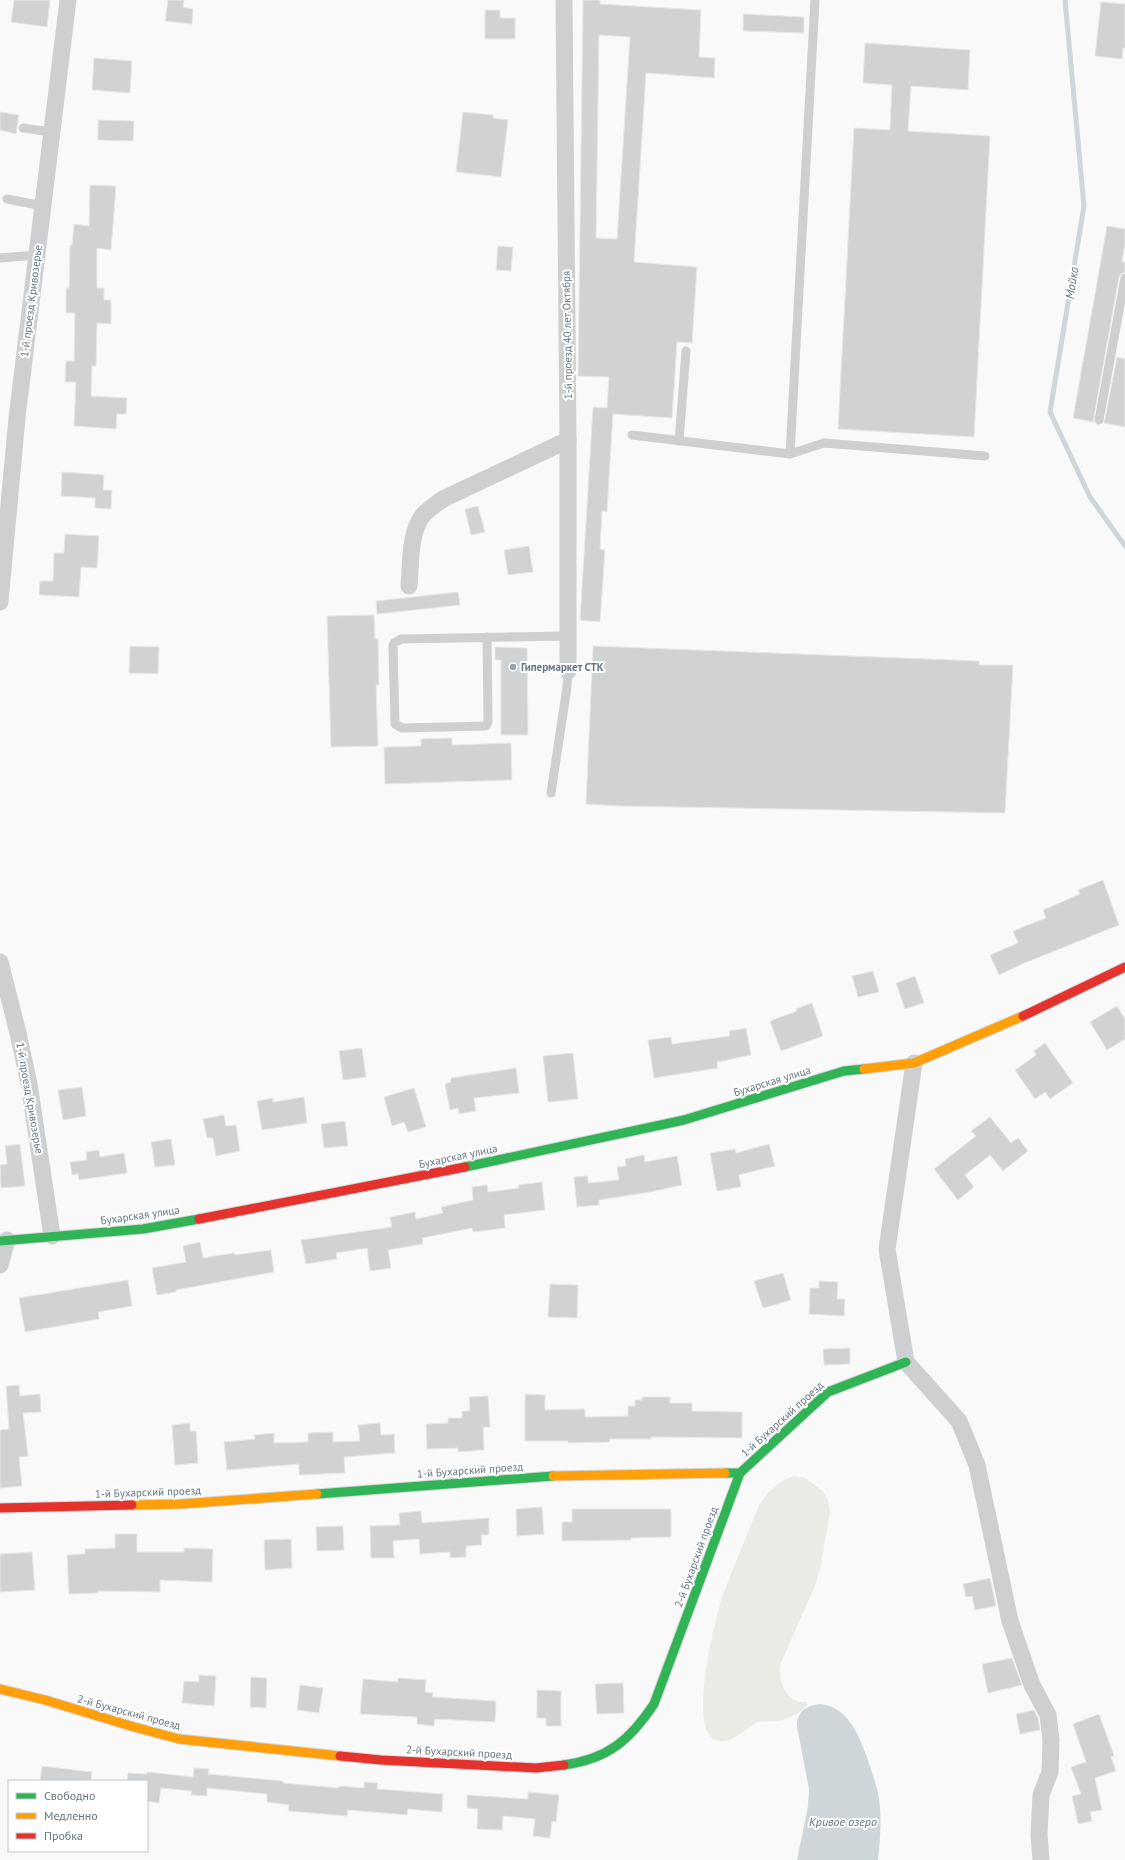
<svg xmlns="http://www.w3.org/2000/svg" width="1125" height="1860" font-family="'PT Sans',sans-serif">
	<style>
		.green { fill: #e8ebe6 }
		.water { fill: #ced6d9 }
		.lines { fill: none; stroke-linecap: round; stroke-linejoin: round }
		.stream { stroke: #ced6d9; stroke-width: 5 }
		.building { fill: #d0d2d3; stroke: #e8e8e8; fill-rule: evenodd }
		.fast-casing { stroke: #d5d6d7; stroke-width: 11 }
		.slow-casing { stroke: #d5d6d7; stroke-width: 11 }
		.jam-casing { stroke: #d5d6d7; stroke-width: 11 }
		.lane { stroke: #cecfd0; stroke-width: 9 }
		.street { stroke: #cecfd0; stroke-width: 17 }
		.fast { stroke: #30b455; stroke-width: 9 }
		.slow { stroke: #ff9f0a; stroke-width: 9 }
		.jam { stroke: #e5322d; stroke-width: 9 }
		.poi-dot { fill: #99a4ac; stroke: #fff; stroke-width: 1.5 }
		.labels { text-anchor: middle; stroke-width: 4; stroke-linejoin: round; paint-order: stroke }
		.street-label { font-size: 11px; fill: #657683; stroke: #fff }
		.poi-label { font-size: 11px; font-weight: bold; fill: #657683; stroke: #fff; text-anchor: start }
		.water-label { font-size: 12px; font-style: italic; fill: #60757c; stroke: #fff }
	</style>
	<rect width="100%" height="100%" fill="#f9f9f9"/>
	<!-- green -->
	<path class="green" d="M794,1476L805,1478L823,1491L828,1500L830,1513L820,1569L814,1588L780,1665C778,1676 783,1693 793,1699C798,1702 801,1702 806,1702L807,1706C798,1714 786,1721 774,1721C768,1722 762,1720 756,1723C744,1729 732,1745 716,1740C687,1731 715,1620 722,1598C733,1567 747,1536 759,1505C769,1492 778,1481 794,1476Z"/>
	<!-- water -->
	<path class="water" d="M819,1704C851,1706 862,1743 871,1769C874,1779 878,1789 879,1799C882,1818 880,1840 878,1860H797L808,1806L809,1789L797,1726C797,1712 806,1706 819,1704Z"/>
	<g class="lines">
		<!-- stream -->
		<polyline class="stream" points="1065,0 1084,206 1050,412 1090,497 1125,546"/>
	</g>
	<!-- building -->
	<g class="building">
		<polygon points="14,0 50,0 47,27 11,22"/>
		<polygon points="168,0 184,0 183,7 193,9 192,24 165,21"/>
		<path d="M583,0H600V4L701,10L699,57L715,58L714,78L646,73L634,262L697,267L692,343L677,342L672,418L613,414L607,512L602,511L600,549L605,550L600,622L580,620L593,407L607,408L609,377L578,376ZM599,35L630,37L617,239L596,238Z"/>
		<polygon points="1101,2 1125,4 1125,48 1123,48 1122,59 1095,56"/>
		<polygon points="485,10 500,10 500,18 515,18 515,39 485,39"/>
		<polygon points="743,14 804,17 804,33 743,31"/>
		<polygon points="865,43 970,50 968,90 911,86 908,131 990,136 974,437 838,429 854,128 890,130 892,85 863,83"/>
		<polygon points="94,58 132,61 130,93 92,90"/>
		<polygon points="0,112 19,115 16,134 0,130"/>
		<polygon points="463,112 493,115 493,118 508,120 501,177 456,172"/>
		<polygon points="98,120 134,121 133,141 98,140"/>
		<polygon points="90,185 116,186 111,250 97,248 97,288 104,288 104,300 111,300 111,324 97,323 96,366 92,366 91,396 127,398 126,414 117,414 116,429 74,426 76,382 65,382 66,361 74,361 75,313 66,313 66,288 69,288 70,245 72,245 74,224 89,226"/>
		<polygon points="1107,226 1125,229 1125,243 1122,262 1125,262 1125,272 1121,274 1119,277 1093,422 1073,418"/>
		<polygon points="498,246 513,247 511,271 496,270"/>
		<polygon points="1117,357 1125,359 1125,427 1104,423"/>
		<polygon points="62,472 104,475 103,490 112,490 111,509 95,508 95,498 61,496"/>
		<polygon points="478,506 485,532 471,535 465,509"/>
		<polygon points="65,534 99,536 97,568 81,567 79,597 39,595 40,581 53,581 54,553 64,553"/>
		<polygon points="529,546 533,572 508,575 504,550"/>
		<polygon points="458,592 460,605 377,614 376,601"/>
		<polygon points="374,615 375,639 378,639 379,685 376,685 378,746 331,747 327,616"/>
		<polygon points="130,646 159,647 158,674 129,673"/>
		<polygon points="593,646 979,661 979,665 1013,665 1005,813 620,806 586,804"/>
		<polygon points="495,647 527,648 528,735 501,735 501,660 495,660"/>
		<polygon points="452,738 452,745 511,743 512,780 385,784 384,747 421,746 421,739"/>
		<polygon points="1103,880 1119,925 1022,964 999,975 990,955 1018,943 1013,931 1046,918 1043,910 1080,894 1078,890"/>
		<polygon points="873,971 879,992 858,997 852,976"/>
		<polygon points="915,976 924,1003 905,1009 896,983"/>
		<polygon points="812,1003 823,1036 781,1051 770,1021 797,1011 796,1009"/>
		<polygon points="1117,1006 1125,1019 1125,1039 1107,1050 1090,1022"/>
		<polygon points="746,1028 751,1055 717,1062 718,1068 654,1078 648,1040 671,1037 672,1044 730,1036 729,1031"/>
		<polygon points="1045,1043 1073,1083 1050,1099 1045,1092 1035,1099 1015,1070 1036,1055 1034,1051"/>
		<polygon points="362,1048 366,1077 343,1080 339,1051"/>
		<polygon points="573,1053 578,1099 548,1102 543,1056"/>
		<polygon points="516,1068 519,1093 474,1098 476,1111 459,1114 458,1108 450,1110 445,1084 451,1082 451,1078"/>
		<polygon points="82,1087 86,1116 63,1120 58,1090"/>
		<polygon points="414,1088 426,1127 408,1132 404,1122 392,1126 384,1097"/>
		<polygon points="304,1097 307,1123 262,1130 257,1101 273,1098 273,1102"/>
		<polygon points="224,1115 226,1126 236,1125 240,1151 216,1156 213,1138 207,1138 203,1119"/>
		<polygon points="990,1117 1011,1143 1018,1138 1028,1151 1003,1171 990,1155 965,1175 974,1187 958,1200 934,1169 976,1136 971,1131"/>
		<polygon points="345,1121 348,1146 324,1148 321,1124"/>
		<polygon points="171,1139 175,1165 155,1167 151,1142"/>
		<polygon points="20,1144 25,1186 1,1188 0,1165 7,1164 5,1146"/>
		<polygon points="769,1144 775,1166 739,1175 741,1187 717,1191 710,1153 735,1149 736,1153"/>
		<polygon points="99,1150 100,1157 124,1153 127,1173 79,1180 78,1174 72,1175 70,1162 87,1160 86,1152"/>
		<polygon points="644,1155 645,1162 677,1156 682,1185 650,1192 599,1200 599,1205 577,1207 574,1177 588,1176 588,1183 619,1180 617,1167 626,1166 625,1159"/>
		<polygon points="542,1182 545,1210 504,1215 505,1228 473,1232 472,1228 422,1238 423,1244 388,1250 391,1268 370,1271 367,1248 336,1253 337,1259 306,1264 301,1240 392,1227 390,1217 415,1212 416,1219 443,1213 441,1207 473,1200 472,1187 487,1185 488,1192 519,1188 518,1185"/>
		<polygon points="200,1242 203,1258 234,1253 235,1255 271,1250 274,1272 176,1290 176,1292 157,1295 152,1268 186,1262 183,1246"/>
		<polygon points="783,1273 791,1300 763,1308 754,1281"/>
		<polygon points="128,1280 132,1306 98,1312 99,1319 25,1332 19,1298"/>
		<polygon points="819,1281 838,1282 837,1299 845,1299 844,1316 809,1314 810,1288 819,1288"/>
		<polygon points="550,1284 578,1285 577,1318 548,1317"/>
		<polygon points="850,1348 850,1364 824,1365 823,1349"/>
		<polygon points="19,1385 20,1396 40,1394 41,1412 23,1413 28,1456 19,1457 22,1486 0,1488 0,1430 9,1429 6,1386"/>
		<polygon points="525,1394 545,1395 545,1410 585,1409 585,1417 628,1416 628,1406 635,1406 635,1400 642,1400 642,1397 670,1397 670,1403 692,1403 692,1411 742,1412 742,1438 651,1437 651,1439 609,1439 610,1442 568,1443 568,1441 525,1441"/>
		<polygon points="488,1396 490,1427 483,1427 484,1450 458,1452 458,1448 427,1449 426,1424 448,1423 448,1418 462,1418 462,1411 470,1411 469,1397"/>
		<polygon points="190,1423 190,1431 196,1431 198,1463 175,1465 172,1425"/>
		<polygon points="380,1423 381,1435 394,1434 395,1453 344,1457 345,1473 299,1475 299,1464 227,1470 224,1442 255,1439 254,1435 274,1433 274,1443 308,1442 308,1433 333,1432 333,1442 360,1441 358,1425"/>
		<polygon points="542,1507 544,1534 517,1536 516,1509"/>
		<polygon points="572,1509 671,1509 671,1537 631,1538 631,1540 562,1541 562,1522 572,1522"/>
		<polygon points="421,1511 422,1523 489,1518 489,1535 481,1535 482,1545 466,1546 466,1557 450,1558 450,1552 420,1554 419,1539 393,1541 394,1558 371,1558 370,1526 400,1525 399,1513"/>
		<polygon points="343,1526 344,1550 317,1551 316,1527"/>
		<polygon points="115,1534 137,1534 137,1552 184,1552 184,1548 213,1549 212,1582 160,1580 160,1592 98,1591 98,1593 69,1594 67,1555 85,1554 85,1549 115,1548"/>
		<polygon points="291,1539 292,1568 265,1570 264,1540"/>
		<polygon points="32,1552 35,1590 0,1592 0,1554"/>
		<polygon points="990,1578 996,1606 975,1610 972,1596 966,1597 963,1584"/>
		<polygon points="1012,1658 1022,1685 988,1693 982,1664"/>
		<polygon points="199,1675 216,1676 214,1706 182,1703 184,1681 199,1682"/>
		<polygon points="251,1677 267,1678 266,1708 250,1707"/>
		<polygon points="398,1678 426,1680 425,1692 433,1693 432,1697 496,1701 495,1722 435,1719 434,1726 417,1724 417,1717 360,1714 363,1679 398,1682"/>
		<polygon points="623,1683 624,1713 597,1714 595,1684"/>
		<polygon points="300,1685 323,1688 319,1713 297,1710"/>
		<polygon points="537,1690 561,1691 561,1726 546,1726 546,1718 537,1718"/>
		<polygon points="1034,1710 1038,1718 1040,1730 1020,1734 1016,1714"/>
		<polygon points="1099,1714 1114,1756 1111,1757 1116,1771 1095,1778 1102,1810 1090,1812 1092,1821 1078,1824 1072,1796 1081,1794 1071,1767 1086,1762 1073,1724"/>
		<polygon points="42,1766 92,1772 91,1781 40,1781"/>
		<polygon points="194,1768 209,1769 208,1774 283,1781 283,1783 339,1788 339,1786 364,1788 364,1782 378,1783 377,1789 443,1794 442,1812 408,1809 407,1815 348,1810 347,1816 288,1811 289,1805 267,1802 267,1794 207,1788 207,1796 191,1795 192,1791 161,1788 159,1803 147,1801 147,1781 127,1781 128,1773 147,1774 147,1772 193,1777"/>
		<polygon points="528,1792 559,1795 556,1822 552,1821 550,1838 533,1836 535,1819 503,1816 502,1830 477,1829 478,1809 467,1808 467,1795 528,1799"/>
	</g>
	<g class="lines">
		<!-- fast casing -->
		<g class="fast-casing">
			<g id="fast">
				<polyline points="465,1167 684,1120 844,1071 864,1069"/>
				<polyline points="0,1241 143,1229 199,1219"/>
				<polyline points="725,1473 740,1473 828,1392 906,1362"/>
				<polyline points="317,1494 553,1476"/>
				<path d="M564,1765C608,1759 630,1740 654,1704L740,1473"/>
			</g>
		</g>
		<!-- slow casing -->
		<g class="slow-casing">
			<g id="slow">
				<polyline points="864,1069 914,1063 1023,1016"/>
				<polyline points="553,1476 725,1473"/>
				<polyline points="132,1505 181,1504 317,1494"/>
				<polyline points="0,1689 45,1700 134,1727 179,1739 340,1756"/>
			</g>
		</g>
		<!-- jam casing -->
		<g class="jam-casing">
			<g id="jam">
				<polyline points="1023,1016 1125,967"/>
				<polyline points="199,1219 465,1167"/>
				<polyline points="0,1508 132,1505"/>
				<polyline points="340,1756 381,1760 536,1768 564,1765"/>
			</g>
		</g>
		<!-- lane -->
		<g class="lane">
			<polyline points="23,128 52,132"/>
			<polyline points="7,199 43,206"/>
			<polyline points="0,258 37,255"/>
			<polyline points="1099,420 1125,278"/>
			<polyline points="632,435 790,454 815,0"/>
			<polyline points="679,441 686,351"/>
			<polyline points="790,454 824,443 985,456"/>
			<path d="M487,637L488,722L486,726L402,728L395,724L393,646L394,643L401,639C457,638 512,637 568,636"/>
			<polyline points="551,793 567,687 568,671"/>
		</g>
		<!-- street -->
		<g class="street">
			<polyline points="564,0 568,440 568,671"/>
			<path d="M409,586C411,564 409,533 423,515C429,509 436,504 443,499L568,440"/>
			<polyline points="0,602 17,418 68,0"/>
			<polyline points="0,962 18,1033 29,1084 52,1236"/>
			<polyline points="914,1063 887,1249 906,1362 959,1421 977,1465 1010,1621 1032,1685 1048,1715 1051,1740 1050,1772 1041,1795 1039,1835 1041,1860"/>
			<polyline points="0,1265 7,1240"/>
		</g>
		<!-- fast -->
		<use href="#fast" class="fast"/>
		<!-- slow -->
		<use href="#slow" class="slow"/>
		<!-- jam -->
		<use href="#jam" class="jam"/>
	</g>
	<!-- markers -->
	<circle class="poi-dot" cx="513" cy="667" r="4"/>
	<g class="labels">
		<!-- street labels -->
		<g class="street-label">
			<text transform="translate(31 301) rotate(-83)" y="4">1-й проезд Кривозерье</text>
			<text transform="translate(567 335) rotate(-91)" y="4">1-й проезд 40 лет Октября</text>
			<text transform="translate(772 1081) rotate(-17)" y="4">Бухарская улица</text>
			<text transform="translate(30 1098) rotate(80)" y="4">1-й проезд Кривозерье</text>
			<text transform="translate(458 1156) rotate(-12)" y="4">Бухарская улица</text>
			<text transform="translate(140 1215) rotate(-8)" y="4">Бухарская улица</text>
			<text transform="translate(782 1419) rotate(-42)" y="4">1-й Бухарский проезд</text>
			<text transform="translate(470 1470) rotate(-4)" y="4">1-й Бухарский проезд</text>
			<text transform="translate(148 1492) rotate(-2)" y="4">1-й Бухарский проезд</text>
			<text transform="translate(696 1557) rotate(-70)" y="4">2-й Бухарский проезд</text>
			<text transform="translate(129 1712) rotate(15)" y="4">2-й Бухарский проезд</text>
			<text transform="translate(459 1752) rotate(3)" y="4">2-й Бухарский проезд</text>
		</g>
		<!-- poi labels -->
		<g class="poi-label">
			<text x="521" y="671">Гипермаркет СТК</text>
		</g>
		<!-- water labels -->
		<g class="water-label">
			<text transform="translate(1072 283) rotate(-81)" y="4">Мойка</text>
			<text x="843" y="1826">Кривое озеро</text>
		</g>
	</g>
	<!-- legend -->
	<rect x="8" y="1780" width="140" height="72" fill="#ffffff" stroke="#c1c8cd"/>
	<rect x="16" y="1793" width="20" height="6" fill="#30b455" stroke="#c1c8cd"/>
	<text x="44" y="1800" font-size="12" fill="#657683">Свободно</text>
	<rect x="16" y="1813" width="20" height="6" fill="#ff9f0a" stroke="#c1c8cd"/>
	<text x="44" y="1820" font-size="12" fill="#657683">Медленно</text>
	<rect x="16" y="1833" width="20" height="6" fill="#e5322d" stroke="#c1c8cd"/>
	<text x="44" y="1840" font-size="12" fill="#657683">Пробка</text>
</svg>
